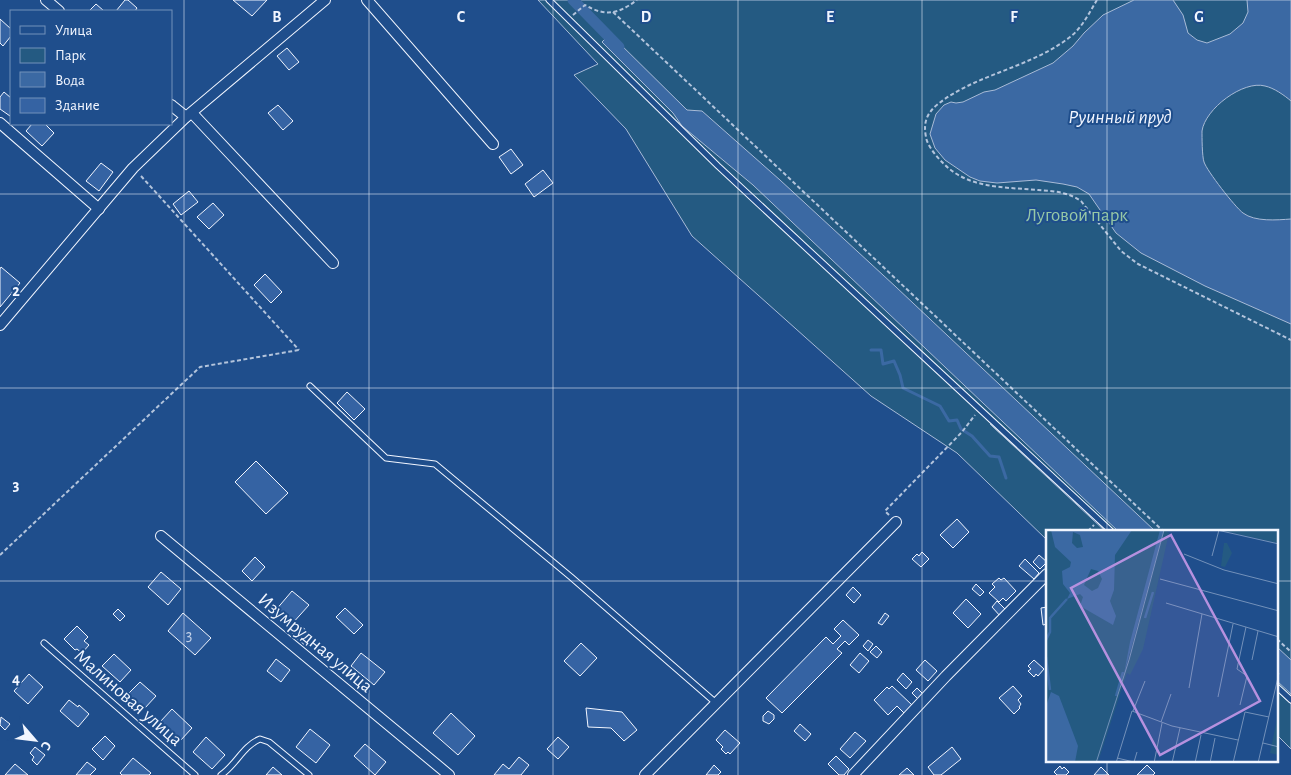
<svg xmlns="http://www.w3.org/2000/svg" width="1291" height="775" font-family="'Alegreya Sans',sans-serif">
	<style>
		.green { fill: #245a82; stroke: #a8bbd7 }
		.water { fill: #3b69a3; stroke: #a8bbd7 }
		.lines { fill: none; stroke-linecap: round; stroke-linejoin: round }
		.stream { stroke: #3b69a3; stroke-width: 3 }
		.canal { stroke: #3b69a3; stroke-width: 11 }
		.building { fill: #3563a3; stroke: #f2f6ff }
		.service-casing { stroke: #f2f6ff; stroke-width: 7 }
		.minor-casing { stroke: #f2f6ff; stroke-width: 12 }
		.path { stroke: #b3c4dc; stroke-width: 2; stroke-dasharray: 4 2.5; stroke-linecap: butt }
		.service { stroke: #1f4e8c; stroke-width: 5 }
		.minor { stroke: #1f4e8c; stroke-width: 10 }
		.grid { fill: none; stroke: #f2f6ff; stroke-width: 1; stroke-opacity: 0.55 }
		.labels { text-anchor: middle; stroke-width: 4; stroke-linejoin: round; paint-order: stroke }
		.number-label { font-size: 16px; fill: #c3d1e8 }
		.park-label { font-size: 19px; fill: #97c8a6; stroke: #1f4e8c }
		.street-label { font-size: 19px; fill: #f2f6ff; stroke: #1f4e8c }
		.water-label { font-size: 20px; font-style: italic; fill: #f2f6ff; stroke: #1f4e8c }
		.inset-river { fill: none; stroke: #3b69a3; stroke-width: 2.5 }
		.inset-road { fill: none; stroke: #7391ba; stroke-width: 1 }
		.view { fill: #b691df; fill-opacity: 0.15; stroke: #b691df; stroke-width: 2.5 }
		.inset-edge { fill: none; stroke: #f2f6ff; stroke-width: 2.5 }
		.grid-label { font-size: 16px; text-anchor: middle; font-weight: bold; fill: #f2f6ff; stroke: #1f4e8c; stroke-width: 4; stroke-linejoin: round; paint-order: stroke }
	</style>
	<rect width="100%" height="100%" fill="#1f4e8c"/>
	<!-- green -->
	<g class="green">
		<polygon points="538,0 1291,0 1291,702 1277,689 1277,531 1107,531 990,424 1105,531 1047,531 1047,540 957,453 871,396 692,236 626,129 574,75 598,64"/>
		<polygon points="1277,691 1291,704 1291,749 1277,735"/>
	</g>
	<!-- water -->
	<g class="water">
		<path d="M1134,0H1173L1183,15L1188,33L1197,40L1207,43L1230,34L1243,23L1248,12L1247,0H1291V101C1284,95 1274,88 1265,86C1243,80 1205,109 1202,131C1202,137 1202,156 1204,162C1207,171 1235,207 1243,213C1255,222 1277,220 1291,219V324L1205,286L1141,253L1116,233L1089,194L1077,187L1063,184L1036,180L997,183L980,181L970,177L945,160L935,148L930,134L936,114L944,105L951,102L956,103L963,102L984,92L995,90L1053,63L1073,46L1084,33L1103,15Z"/>
		<polygon points="610,34 687,110 702,111 780,180 896,287 1155,531 1118,531 753,185 682,126 673,113 602,42"/>
		<polygon points="1277,647 1291,660 1291,694 1277,681"/>
	</g>
	<g class="lines">
		<!-- stream -->
		<polyline class="stream" points="871,350 881,350 883,364 894,361 900,375 903,388 940,406 949,421 957,420 961,429 972,436 990,456 999,457 1006,478"/>
		<!-- canal -->
		<polyline class="canal" points="573,0 619,47"/>
	</g>
	<!-- building -->
	<g class="building">
		<polygon points="125,0 128,0 137,8 135,11 116,11"/>
		<polygon points="233,0 267,0 252,16"/>
		<polygon points="96,4 104,11 89,11"/>
		<polygon points="0,19 11,29 11,36 3,46 0,43"/>
		<polygon points="287,48 299,62 289,70 277,56"/>
		<polygon points="4,92 11,98 11,114 10,116 0,109 0,97"/>
		<polygon points="278,105 293,121 283,130 268,113"/>
		<polygon points="32,124 45,124 54,133 42,146 26,131"/>
		<polygon points="511,149 523,165 511,174 499,157"/>
		<polygon points="101,163 113,172 99,191 86,181"/>
		<polygon points="543,170 553,183 534,197 525,184"/>
		<polygon points="189,191 198,202 181,215 173,204"/>
		<polygon points="213,203 224,215 209,229 197,217"/>
		<polygon points="1,267 20,283 0,307 0,269"/>
		<polygon points="265,274 282,292 271,303 254,285"/>
		<polygon points="347,392 365,409 354,420 337,403"/>
		<polygon points="256,461 288,493 266,514 235,482"/>
		<polygon points="957,519 969,532 953,548 940,535"/>
		<polygon points="922,552 929,559 921,567 912,559 917,554 919,556"/>
		<polygon points="1039,555 1047,562 1040,569 1033,562"/>
		<polygon points="255,557 265,567 252,581 242,571"/>
		<polygon points="1025,559 1039,573 1034,579 1019,566"/>
		<polygon points="161,572 181,589 168,605 148,587"/>
		<polygon points="999,578 1001,580 1004,578 1016,591 1006,601 1003,598 999,602 989,593 995,587 992,584"/>
		<polygon points="976,584 984,592 980,596 972,589"/>
		<polygon points="853,587 861,595 854,603 846,595"/>
		<polygon points="292,591 309,605 291,625 275,611"/>
		<polygon points="966,599 981,614 968,628 953,613"/>
		<polygon points="997,601 1007,611 1001,617 992,607"/>
		<polygon points="1047,607 1047,624 1043,625 1041,608"/>
		<polygon points="345,608 363,625 354,634 336,617"/>
		<polygon points="118,609 125,616 120,621 113,614"/>
		<polygon points="183,613 211,638 195,655 168,631"/>
		<polygon points="885,613 889,616 882,625 878,623"/>
		<polygon points="843,620 859,635 849,645 845,641 837,649 842,653 782,713 766,698 826,637 833,644 841,636 834,629"/>
		<polygon points="300,625 315,638 307,647 292,634"/>
		<polygon points="77,626 88,637 84,641 89,645 82,653 77,649 75,650 64,639"/>
		<polygon points="868,640 873,644 868,651 863,646"/>
		<polygon points="581,643 597,658 580,676 564,661"/>
		<polygon points="876,646 882,652 877,658 870,652"/>
		<polygon points="361,653 385,672 374,685 351,666"/>
		<polygon points="860,653 869,661 859,673 850,665"/>
		<polygon points="114,654 131,670 120,682 102,666"/>
		<polygon points="276,659 290,670 281,682 267,671"/>
		<polygon points="925,660 937,671 928,681 916,670"/>
		<polygon points="1034,660 1044,669 1038,676 1036,674 1034,677 1028,671 1031,669 1028,666"/>
		<polygon points="903,673 912,682 906,689 897,680"/>
		<polygon points="29,674 43,687 28,704 14,691"/>
		<polygon points="140,682 156,696 144,709 128,694"/>
		<polygon points="892,686 912,705 904,713 897,706 888,715 874,700 887,687 889,689"/>
		<polygon points="1013,686 1022,696 1018,700 1021,704 1019,707 1020,708 1014,714 999,698"/>
		<polygon points="917,688 925,696 920,701 912,693"/>
		<polygon points="69,700 78,707 79,705 89,714 78,727 60,711"/>
		<polygon points="586,708 622,712 637,730 624,741 611,728 588,727"/>
		<polygon points="172,709 192,728 180,741 160,722"/>
		<polygon points="768,711 774,715 774,719 769,724 763,721 763,716"/>
		<polygon points="451,713 475,736 458,755 433,733"/>
		<polygon points="1,717 10,724 5,730 0,725"/>
		<polygon points="800,724 811,734 805,741 794,731"/>
		<polygon points="310,729 330,745 316,763 296,747"/>
		<polygon points="725,730 740,743 730,754 728,752 726,754 721,749 723,747 716,740"/>
		<polygon points="855,732 866,741 850,758 840,749"/>
		<polygon points="105,736 115,746 103,760 92,749"/>
		<polygon points="206,737 225,755 212,769 193,752"/>
		<polygon points="558,737 569,747 558,759 547,749"/>
		<polygon points="365,744 386,762 375,775 354,756"/>
		<polygon points="35,747 45,755 37,765 32,760 34,757 30,753"/>
		<polygon points="952,747 961,759 941,775 934,775 928,767"/>
		<polygon points="836,756 849,769 844,775 839,775 828,764"/>
		<polygon points="519,757 529,765 521,775 494,775 503,764 509,769"/>
		<polygon points="133,758 151,773 149,775 122,775 120,773"/>
		<polygon points="87,762 96,769 90,775 76,775"/>
		<polygon points="15,764 28,775 5,775"/>
		<polygon points="714,765 721,772 718,775 706,775"/>
		<polygon points="1147,765 1155,773 1153,775 1137,775"/>
		<polygon points="1060,766 1062,769 1064,767 1069,772 1066,775 1057,775 1054,772"/>
		<polygon points="273,767 282,775 266,775"/>
		<polygon points="1101,767 1109,775 1094,775"/>
		<polygon points="907,768 914,775 899,775"/>
	</g>
	<g class="lines">
		<!-- service casing -->
		<g class="service-casing">
			<g id="service">
				<polyline points="549,0 718,166 1111,531"/>
				<polyline points="310,386 386,458 435,464 571,577 716,703"/>
				<polyline points="44,643 195,775"/>
				<polyline points="1277,687 1291,700"/>
				<path d="M221,775C236,765 243,746 260,739L269,742L309,775"/>
			</g>
		</g>
		<!-- minor casing -->
		<g class="minor-casing">
			<g id="minor">
				<polyline points="46,0 59,11"/>
				<polyline points="367,0 493,144"/>
				<polyline points="171,105 186,117"/>
				<polyline points="192,113 333,263"/>
				<polyline points="0,123 99,209"/>
				<polyline points="0,325 133,168 186,117 325,0"/>
				<polyline points="161,536 449,775"/>
				<polyline points="645,775 896,522"/>
				<polyline points="853,775 946,676 1047,574"/>
			</g>
		</g>
		<!-- path -->
		<g class="path">
			<path d="M1097,0C1089,13 1082,28 1070,37C1030,68 976,74 938,104C927,113 923,122 926,137C927,145 936,156 942,162C967,189 1004,187 1038,190C1053,191 1068,192 1081,201L1121,251L1138,264L1291,340"/>
			<polyline points="613,12 1163,531"/>
			<path d="M573,15L585,5C606,17 618,14 637,0"/>
			<polyline points="141,176 299,350"/>
			<polyline points="889,515 885,511 962,432 975,415"/>
			<polyline points="1088,531 1094,525"/>
			<polyline points="0,555 200,367 299,350"/>
			<polyline points="1277,639 1291,652"/>
		</g>
		<!-- service -->
		<use href="#service" class="service"/>
		<!-- minor -->
		<use href="#minor" class="minor"/>
	</g>
	<!-- grid -->
	<path class="grid" d="M184,0V775M369,0V775M553,0V775M738,0V775M922,0V775M1107,0V531M0,194H1291M0,388H1291M0,581H1047M1277,581H1291M1107,761V775"/>
	<g class="labels">
		<!-- number labels -->
		<g class="number-label">
			<text x="189" y="640">3</text>
		</g>
		<!-- park labels -->
		<g class="park-label">
			<text x="1077" y="221">Луговой парк</text>
		</g>
		<!-- street labels -->
		<g class="street-label">
			<text transform="translate(316 642) rotate(40)" y="7">Изумрудная улица</text>
			<text transform="translate(129 697) rotate(41)" y="7">Малиновая улица</text>
		</g>
		<!-- water labels -->
		<g class="water-label">
			<text x="1120" y="123">Руинный пруд</text>
		</g>
	</g>
	<!-- overview -->
	<g transform="translate(1046 530)">
		<rect width="232" height="232" fill="#1f4e8c"/>
		<path d="M0,0H119L123,3L97,119L84,145L81,143L52,232H0ZM174,0H232V13ZM178,13H181L186,23L179,37L175,36ZM231,189L233,190L232,225L224,223Z" fill="#245a82"/>
		<path d="M5,0H86L69,25L68,60L64,71L70,86L67,95L34,76L37,67L34,64L21,69L24,63L17,54L16,41L24,37L25,32L9,17ZM27,2L34,5L37,17L31,18L26,13ZM45,39L52,41L56,49L52,58L46,61L38,55ZM114,0H118L78,144L84,112ZM5,162L13,166L32,216L29,232L0,233V176Z" fill="#3b69a3" fill-rule="evenodd"/>
		<path class="inset-river" d="M99,88L107,62M0,110L4,102V88L21,69M0,127L4,160M70,166L77,142"/>
		<path class="inset-road" d="M171,0L233,14M138,24L178,40L233,54M166,26L173,0M114,49L233,81M120,73L233,107M206,130L212,101M143,158L156,84M172,167L187,94M194,175L201,146L191,139L200,97M87,181L99,151M115,192L125,164M217,213L233,217M71,228L88,232L91,222M50,233L83,130L118,0M70,233L86,181L126,196L192,210M108,233L116,193M126,233L134,198M149,233L155,205M164,233L169,208M187,233L199,182L223,187M212,233L233,143"/>
		<path class="view" d="M125,5L214,171L114,225L25,58Z"/>
		<rect width="232" height="232" class="inset-edge"/>
	</g>
	<g class="grid-label">
		<text x="277" y="22">B</text>
		<text x="461" y="22">C</text>
		<text x="646" y="22">D</text>
		<text x="830" y="22">E</text>
		<text x="1014" y="22">F</text>
		<text x="1199" y="22">G</text>
		<text x="16" y="296">2</text>
		<text x="16" y="490">3</text>
		<text x="16" y="684">4</text>
	</g>
	<!-- legend -->
	<rect x="10" y="10" width="162" height="115" fill="#1f4e8c" stroke="#7391ba"/>
	<rect x="20" y="26" width="25" height="8" fill="#1f4e8c" stroke="#7391ba"/>
	<text x="55" y="35" font-size="15" fill="#f2f6ff">Улица</text>
	<rect x="20" y="48" width="25" height="15" fill="#245a82" stroke="#7391ba"/>
	<text x="55" y="60" font-size="15" fill="#f2f6ff">Парк</text>
	<rect x="20" y="72" width="25" height="15" fill="#3b69a3" stroke="#7391ba"/>
	<text x="55" y="85" font-size="15" fill="#f2f6ff">Вода</text>
	<rect x="20" y="98" width="25" height="15" fill="#3563a3" stroke="#7391ba"/>
	<text x="55" y="110" font-size="15" fill="#f2f6ff">Здание</text>
	<!-- north arrow -->
	<g transform="translate(35 740) rotate(118)" stroke="#1f4e8c" stroke-width="4" paint-order="stroke">
	<path d="M0-4L9 19L0 12L-9 19Z" fill="#f2f6ff"/>
	<text y="-8" font-size="14" font-weight="bold" text-anchor="middle" fill="#f2f6ff">С</text>
	</g>
</svg>
